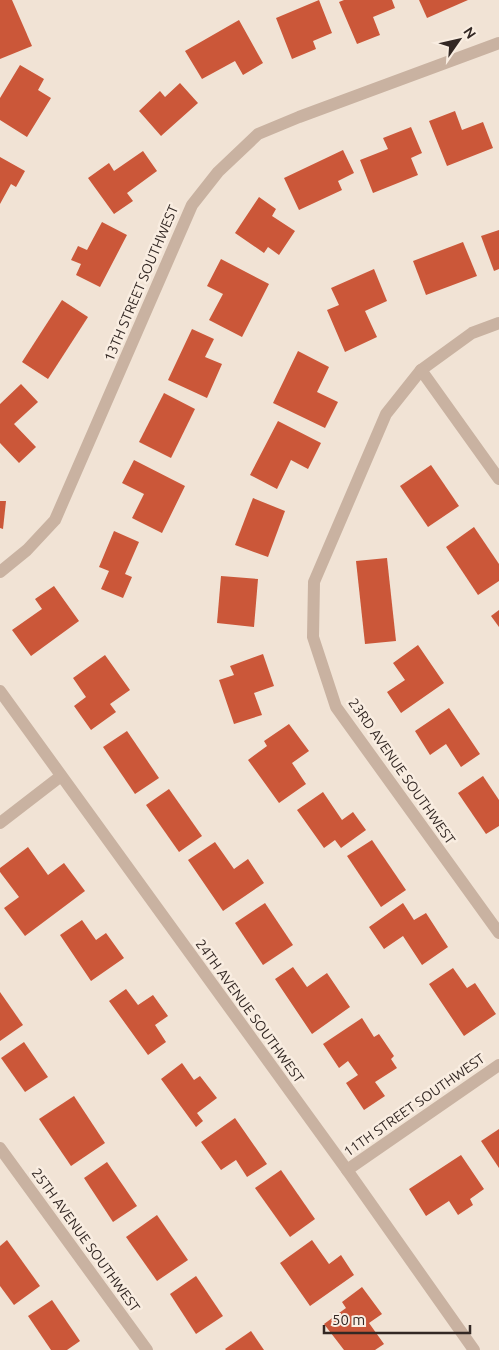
<svg xmlns="http://www.w3.org/2000/svg" width="499" height="1350" font-family="Ubuntu,sans-serif">
	<style>
		.building { fill: #cb5739 }
		.lines { fill: none; stroke-linecap: round; stroke-linejoin: round }
		.minor { stroke: #c9b2a1; stroke-width: 12 }
		.labels { text-anchor: middle; stroke-width: 5; stroke-linejoin: round; paint-order: stroke }
		.street-label { font-size: 14px; fill: #332824; stroke: #f9ede1 }
	</style>
	<rect width="100%" height="100%" fill="#f1e3d5"/>
	<!-- building -->
	<g class="building">
		<polygon points="0,0 12,0 32,46 0,59"/>
		<polygon points="319,0 332,33 313,41 316,49 292,59 276,18"/>
		<polygon points="344,0 392,0 395,8 373,17 380,35 357,44 339,2"/>
		<polygon points="419,0 468,0 427,18"/>
		<polygon points="239,20 263,63 243,75 235,61 202,79 185,51"/>
		<polygon points="20,65 44,79 38,90 51,98 27,137 0,120 0,98"/>
		<polygon points="180,83 198,103 161,136 139,111 160,91 165,97"/>
		<polygon points="455,111 462,130 483,122 493,148 447,166 429,121"/>
		<polygon points="411,127 422,153 411,158 418,175 373,193 360,160 388,149 383,138"/>
		<polygon points="343,150 354,173 338,181 342,190 299,210 284,178"/>
		<polygon points="143,151 157,171 127,193 133,201 114,214 88,178 109,163 114,171"/>
		<polygon points="0,157 25,171 16,187 11,184 0,204"/>
		<polygon points="259,197 276,209 272,216 295,231 279,255 268,247 264,253 235,233"/>
		<polygon points="102,222 127,235 100,287 76,275 81,264 71,260 78,246 87,250"/>
		<polygon points="499,230 499,269 494,271 481,236"/>
		<polygon points="463,242 477,276 426,295 413,261"/>
		<polygon points="221,259 269,284 242,337 209,320 223,294 207,286"/>
		<polygon points="374,269 387,301 365,311 377,337 345,352 327,310 339,305 331,288"/>
		<polygon points="62,300 88,317 48,379 22,362"/>
		<polygon points="192,329 214,339 205,357 222,364 207,398 168,380"/>
		<polygon points="298,351 329,367 317,392 338,402 325,428 273,403"/>
		<polygon points="21,384 38,402 14,424 36,447 19,463 0,443 0,404"/>
		<polygon points="164,393 195,409 171,458 139,442"/>
		<polygon points="278,421 321,443 308,469 291,460 277,489 250,475"/>
		<polygon points="134,460 185,486 162,533 132,518 144,494 122,483"/>
		<polygon points="431,465 459,506 428,527 400,486"/>
		<polygon points="253,498 285,511 268,557 235,545"/>
		<polygon points="0,501 6,501 3,529 0,528"/>
		<polygon points="474,527 499,564 499,581 478,595 446,547"/>
		<polygon points="114,531 139,542 125,574 132,577 123,598 101,589 109,571 99,567"/>
		<polygon points="387,558 396,641 365,644 356,561"/>
		<polygon points="221,576 258,579 254,627 217,623"/>
		<polygon points="54,586 79,621 31,656 12,630 42,609 35,599"/>
		<polygon points="499,610 499,627 491,616"/>
		<polygon points="418,645 444,683 401,713 387,692 405,680 393,663"/>
		<polygon points="263,654 274,686 254,693 262,715 234,724 219,680 234,675 230,666"/>
		<polygon points="105,655 130,690 110,704 116,712 91,730 74,706 86,697 73,678"/>
		<polygon points="449,708 480,754 461,767 446,744 430,755 415,731"/>
		<polygon points="289,724 309,751 292,763 306,784 279,803 248,760 267,746 264,741"/>
		<polygon points="127,731 159,778 135,794 103,747"/>
		<polygon points="483,776 499,800 499,826 486,834 458,793"/>
		<polygon points="169,789 202,836 179,852 146,805"/>
		<polygon points="323,792 342,820 353,812 366,830 341,848 335,840 324,848 297,810"/>
		<polygon points="372,840 406,890 381,907 347,856"/>
		<polygon points="215,842 234,869 248,859 264,883 223,911 188,860"/>
		<polygon points="28,847 48,875 64,863 85,891 25,936 4,908 19,897 0,872 0,868"/>
		<polygon points="265,903 293,945 263,965 235,923"/>
		<polygon points="403,903 414,920 426,913 448,947 422,965 403,936 384,949 369,927"/>
		<polygon points="82,920 96,940 106,933 124,958 91,981 60,935"/>
		<polygon points="293,967 307,987 327,973 350,1007 312,1034 275,979"/>
		<polygon points="453,968 467,988 475,983 496,1014 464,1036 429,984"/>
		<polygon points="126,989 138,1005 153,995 168,1016 155,1025 166,1042 148,1055 109,1001"/>
		<polygon points="0,992 23,1025 0,1041"/>
		<polygon points="362,1018 374,1037 379,1034 394,1056 391,1059 397,1068 375,1082 385,1096 364,1110 346,1083 358,1075 348,1061 339,1068 323,1044"/>
		<polygon points="24,1042 48,1077 25,1092 1,1058"/>
		<polygon points="182,1063 194,1080 200,1076 217,1098 197,1113 203,1121 196,1127 161,1079"/>
		<polygon points="74,1096 105,1143 71,1166 39,1119"/>
		<polygon points="235,1118 267,1164 247,1177 236,1160 221,1170 201,1142"/>
		<polygon points="499,1129 499,1168 481,1141"/>
		<polygon points="461,1155 484,1189 470,1199 473,1205 458,1215 449,1201 426,1216 409,1189"/>
		<polygon points="107,1162 137,1206 113,1222 84,1178"/>
		<polygon points="281,1170 315,1219 290,1237 255,1188"/>
		<polygon points="157,1215 188,1260 157,1281 126,1237"/>
		<polygon points="7,1240 40,1286 14,1305 0,1286 0,1246"/>
		<polygon points="312,1240 329,1264 341,1255 354,1275 310,1306 280,1263"/>
		<polygon points="196,1276 223,1316 196,1334 170,1294"/>
		<polygon points="362,1287 382,1314 369,1323 384,1344 375,1350 344,1350 324,1324 346,1308 342,1302"/>
		<polygon points="52,1300 80,1341 67,1350 51,1350 28,1316"/>
		<polygon points="251,1331 264,1350 226,1350 225,1349"/>
	</g>
	<g class="lines">
		<!-- minor -->
		<g class="minor">
			<polyline points="499,323 472,333 421,370 386,414 314,582 313,637 336,707 499,933"/>
			<polyline points="421,370 499,479"/>
			<polyline points="0,572 27,550 55,520 192,205 218,172 258,134 299,117 499,43"/>
			<polyline points="0,691 347,1170 474,1350"/>
			<polyline points="0,823 61,776"/>
			<polyline points="0,1148 147,1350"/>
			<polyline points="347,1170 499,1065"/>
		</g>
	</g>
	<g class="labels">
		<!-- street labels -->
		<g class="street-label">
			<text transform="translate(141 283) rotate(-67)" y="5">13TH STREET SOUTHWEST</text>
			<text transform="translate(402 771) rotate(55)" y="5">23RD AVENUE SOUTHWEST</text>
			<text transform="translate(250 1011) rotate(54)" y="5">24TH AVENUE SOUTHWEST</text>
			<text transform="translate(414 1105) rotate(-35)" y="5">11TH STREET SOUTHWEST</text>
			<text transform="translate(86 1240) rotate(54)" y="5">25TH AVENUE SOUTHWEST</text>
		</g>
	</g>
	<!-- north arrow -->
	<g transform="translate(459 40) rotate(56)" stroke="#f9ede1" stroke-width="4" paint-order="stroke">
	<path d="M0-4L9 19L0 12L-9 19Z" fill="#332824"/>
	<text y="-8" font-size="14" font-weight="bold" text-anchor="middle" fill="#332824">N</text>
	</g>
	<!-- scale -->
	<path d="M324 1325v8h146v-8" fill="none" stroke="#332824" stroke-width="2.5"/>
	<text x="332" y="1325" font-size="15" fill="#332824" stroke="#f9ede1" stroke-width="4" paint-order="stroke">50 m</text>
</svg>
